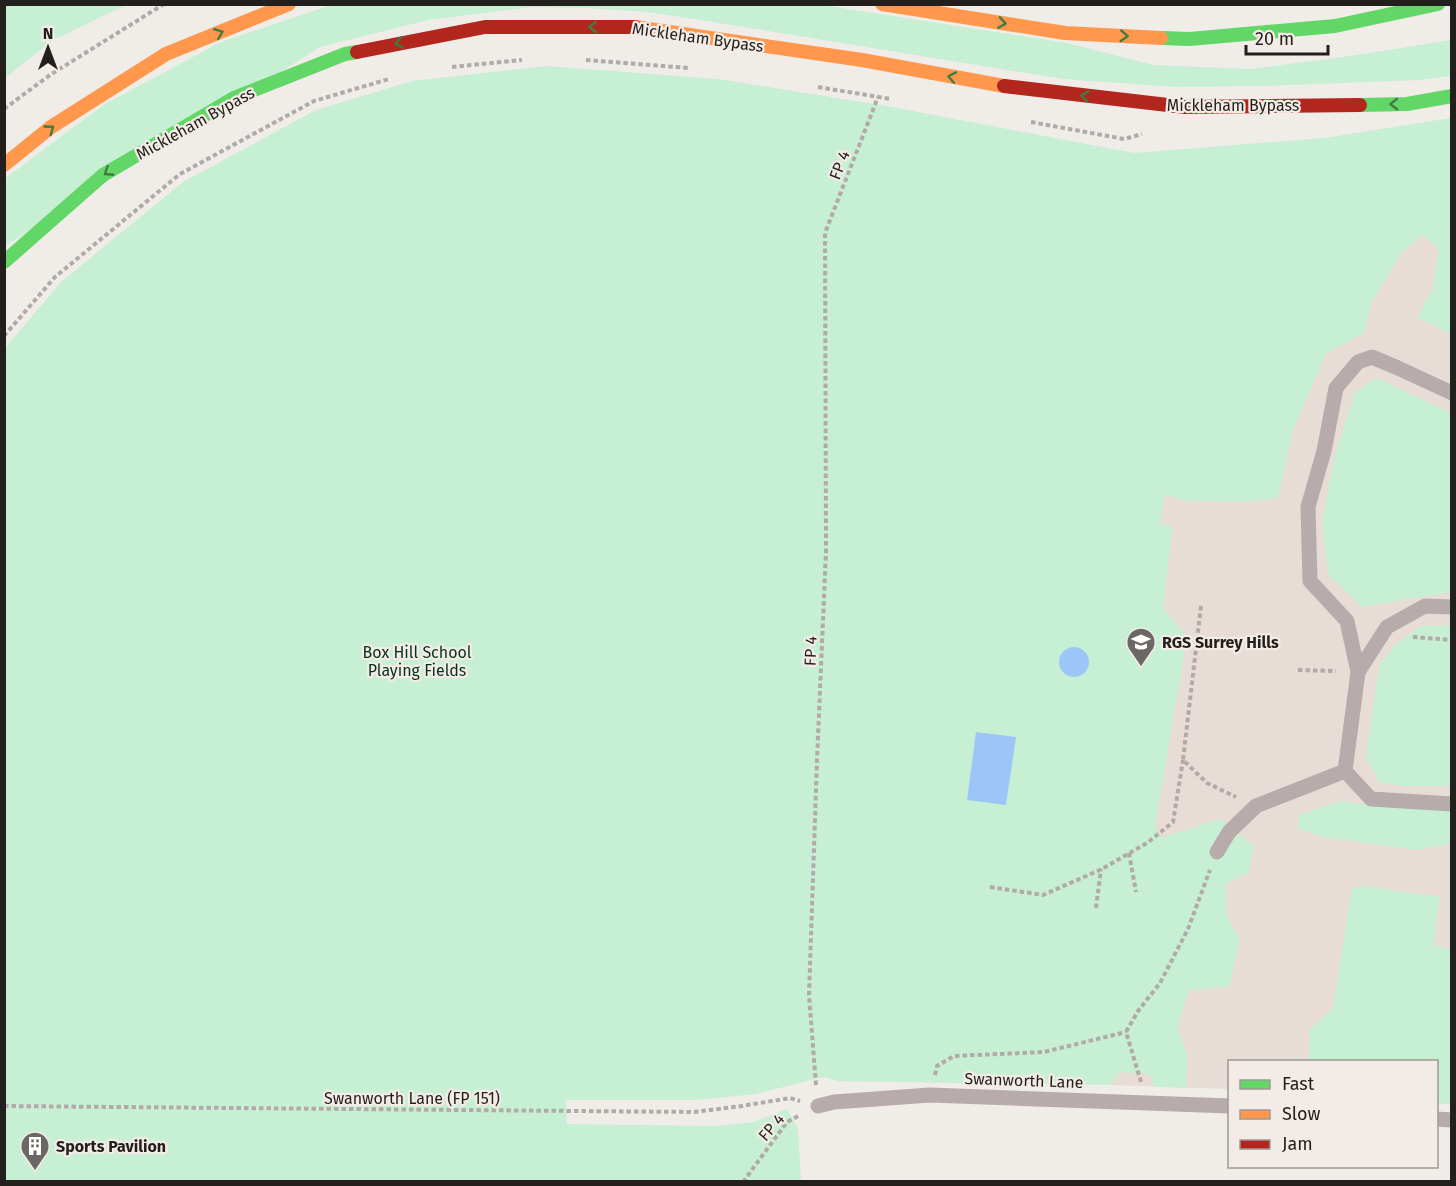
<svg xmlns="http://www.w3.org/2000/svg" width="1456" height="1186" font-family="'Fira Sans',sans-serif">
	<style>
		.built { fill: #e7ddd6 }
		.green { fill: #c6efd4 }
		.water { fill: #9cc6f7 }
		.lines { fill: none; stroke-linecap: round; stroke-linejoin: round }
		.path { stroke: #b2aaa9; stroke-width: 4; stroke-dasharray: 4.5 3; stroke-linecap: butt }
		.lane { stroke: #b7abac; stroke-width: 15 }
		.fast { stroke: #63d668; stroke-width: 14 }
		.slow { stroke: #ff974d; stroke-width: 14 }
		.jam { stroke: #b3261e; stroke-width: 14 }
		.oneway { stroke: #427a42 }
		.labels { text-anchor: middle; stroke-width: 4.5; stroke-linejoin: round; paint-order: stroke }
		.street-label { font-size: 16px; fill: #221f1d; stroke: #f3ebe5 }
		.poi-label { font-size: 16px; font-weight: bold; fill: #221f1d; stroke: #f3ebe5; text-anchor: start }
		.park-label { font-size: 16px; fill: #05321d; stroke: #f3ebe5 }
	</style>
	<rect width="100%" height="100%" fill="#f0ece8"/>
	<!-- built -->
	<polygon class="built" points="1451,209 1451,1104 1437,1103 1436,1062 1230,1062 1229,1089 1111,1085 839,1081 835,556 1372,301 1402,252"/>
	<!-- green -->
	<g class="green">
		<polygon points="5,4 126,4 126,5 53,40 5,78"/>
		<polygon points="331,5 822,5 1067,43 1154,65 1251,69 1350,56 1451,40 1451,76 1420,80 1261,86 1175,87 1063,79 701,20 647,12 587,8 533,7 428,20 320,47 5,246 4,179 105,104 221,42"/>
		<polygon points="547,66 718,79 887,106 1134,153 1324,138 1451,118 1451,334 1417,317 1432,290 1439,249 1422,235 1402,252 1372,301 1364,333 1326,353 1293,430 1278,498 1245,502 1187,501 1165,495 1160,524 1173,526 1163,608 1187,637 1155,827 1161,838 1219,819 1254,846 1249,872 1226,884 1226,915 1240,940 1229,987 1189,990 1177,1027 1187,1054 1186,1088 1155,1087 1149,1074 1120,1072 1111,1085 839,1081 823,1077 756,1094 696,1100 566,1100 567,1124 716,1126 754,1122 787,1109 798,1128 801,1181 5,1182 5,348 61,282 183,182 316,110 412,81"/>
		<polygon points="1376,378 1451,413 1451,592 1362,607 1328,574 1322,523 1335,454 1355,393"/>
		<polygon points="1451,625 1451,786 1404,786 1379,782 1366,756 1379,666 1395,645 1421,626"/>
		<polygon points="1341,801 1388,808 1451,808 1451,837 1449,844 1418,850 1323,837 1298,828 1299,815"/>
		<polygon points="1362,886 1440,897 1433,945 1451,949 1451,1104 1437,1103 1436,1062 1309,1061 1310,1029 1333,1008 1352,888"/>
	</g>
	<!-- water -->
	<g class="water">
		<circle cx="1074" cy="662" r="15"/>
		<polygon points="976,732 1016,737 1006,805 967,800"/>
	</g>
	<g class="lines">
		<!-- path -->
		<g class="path">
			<polyline points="586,60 689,68"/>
			<polyline points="452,67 522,60"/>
			<polyline points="818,87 891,99"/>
			<polyline points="4,109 50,75 164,4"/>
			<polyline points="1031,122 1124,139 1142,134"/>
			<polyline points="4,336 55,277 180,174 314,101 389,79"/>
			<polyline points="1201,606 1183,760 1207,783 1236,797"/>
			<polyline points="1413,637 1452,640"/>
			<polyline points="1298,670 1336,671"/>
			<polyline points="1129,853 1136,892"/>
			<polyline points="990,887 1043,895 1102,869 1147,843 1173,822 1183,760"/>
			<polyline points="1096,908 1101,869"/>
			<polyline points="935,1075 937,1066 954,1056 1044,1052 1126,1032"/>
			<polyline points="1141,1082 1126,1032 1138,1011 1160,983 1188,929 1210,870"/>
			<polyline points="816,1085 809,995 817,760 826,551 825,233 878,97"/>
			<polyline points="4,1106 694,1112 742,1106 790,1098 800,1101"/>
			<polyline points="743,1182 787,1122 800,1115"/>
		</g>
		<!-- lane -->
		<g class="lane">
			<polyline points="1358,672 1387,627 1425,606 1452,607"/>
			<polyline points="1345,771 1358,672 1347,621 1310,581 1308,507 1324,451 1336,388 1358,362 1372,357 1398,368 1452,393"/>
			<polyline points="1217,852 1229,832 1256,806 1345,771 1371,799 1452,804"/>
			<polyline points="818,1106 834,1102 930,1095 1230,1106"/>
			<polyline points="1436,1119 1452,1120"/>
		</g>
		<!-- fast -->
		<g class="fast">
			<polyline points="1161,38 1190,39 1335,26 1438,4"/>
			<polyline points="1360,105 1407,104 1452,96"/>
			<polyline points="4,262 103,175 234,98 345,54 357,52"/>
		</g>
		<!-- slow -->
		<g class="slow">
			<polyline points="882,4 1065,33 1161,38"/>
			<polyline points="635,27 862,60 1004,86"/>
			<polyline points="4,165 51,127 166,54 289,4"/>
		</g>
		<!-- jam -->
		<g class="jam">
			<polyline points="357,52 485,27 635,27"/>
			<polyline points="1004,86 1185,107 1360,105"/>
		</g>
	</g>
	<!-- one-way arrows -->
	<defs><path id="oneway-chevron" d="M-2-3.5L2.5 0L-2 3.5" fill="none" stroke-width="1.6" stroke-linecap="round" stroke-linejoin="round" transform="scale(1.5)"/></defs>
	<g class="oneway">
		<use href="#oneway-chevron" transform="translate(1002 23) rotate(9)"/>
		<use href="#oneway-chevron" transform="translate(593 27) rotate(-180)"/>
		<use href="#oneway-chevron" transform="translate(219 33) rotate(-22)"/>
		<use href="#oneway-chevron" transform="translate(1124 36) rotate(3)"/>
		<use href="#oneway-chevron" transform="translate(399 43) rotate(169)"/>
		<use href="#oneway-chevron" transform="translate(952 77) rotate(-169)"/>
		<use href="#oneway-chevron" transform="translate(1085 96) rotate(-174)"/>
		<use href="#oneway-chevron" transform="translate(1394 104) rotate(179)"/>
		<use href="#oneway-chevron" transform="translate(50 129) rotate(-36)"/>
		<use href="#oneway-chevron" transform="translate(108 172) rotate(147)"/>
	</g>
	<!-- icons -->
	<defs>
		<g id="school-pin" transform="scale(1.5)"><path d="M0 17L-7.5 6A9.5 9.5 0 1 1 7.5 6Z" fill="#6a6764" stroke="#f3ebe5"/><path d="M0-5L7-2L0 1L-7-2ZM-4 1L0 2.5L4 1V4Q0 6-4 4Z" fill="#fff"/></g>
		<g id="building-pin" transform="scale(1.5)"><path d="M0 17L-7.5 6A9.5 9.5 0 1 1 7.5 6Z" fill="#6a6764" stroke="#f3ebe5"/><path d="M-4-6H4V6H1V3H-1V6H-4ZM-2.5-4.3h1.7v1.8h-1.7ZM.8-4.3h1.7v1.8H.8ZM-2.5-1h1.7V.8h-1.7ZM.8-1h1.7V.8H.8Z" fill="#fff"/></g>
	</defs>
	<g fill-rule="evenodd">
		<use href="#school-pin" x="1141" y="642"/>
		<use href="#building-pin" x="35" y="1146"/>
	</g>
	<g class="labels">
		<!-- street labels -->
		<g class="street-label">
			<text transform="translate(698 37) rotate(8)" y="6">Mickleham Bypass</text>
			<text x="1233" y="111">Mickleham Bypass</text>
			<text transform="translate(195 123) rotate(-29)" y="6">Mickleham Bypass</text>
			<text transform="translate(839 165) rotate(-69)" y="6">FP 4</text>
			<text transform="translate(810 651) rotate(-88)" y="6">FP 4</text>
			<text transform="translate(1024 1080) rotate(2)" y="6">Swanworth Lane</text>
			<text x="412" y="1104">Swanworth Lane (FP 151)</text>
			<text transform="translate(771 1127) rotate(-49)" y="6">FP 4</text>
		</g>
		<!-- poi labels -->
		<g class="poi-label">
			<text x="1162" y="648">RGS Surrey Hills</text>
			<text x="56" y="1152">Sports Pavilion</text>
		</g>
		<!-- park labels -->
		<g class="park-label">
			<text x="417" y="658">Box Hill School<tspan x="417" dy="18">Playing Fields</tspan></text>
		</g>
	</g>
	<!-- border -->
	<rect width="1456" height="1186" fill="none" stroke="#221f1d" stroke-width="12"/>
	<!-- legend -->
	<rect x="1228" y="1060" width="210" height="108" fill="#f3ebe5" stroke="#9f9995" stroke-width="1.5"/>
	<rect x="1240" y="1080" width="30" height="9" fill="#63d668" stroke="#9f9995" stroke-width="1.5"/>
	<text x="1282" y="1090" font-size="18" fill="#221f1d">Fast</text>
	<rect x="1240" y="1110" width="30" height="9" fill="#ff974d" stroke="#9f9995" stroke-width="1.5"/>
	<text x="1282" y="1120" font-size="18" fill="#221f1d">Slow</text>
	<rect x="1240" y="1140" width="30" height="9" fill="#b3261e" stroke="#9f9995" stroke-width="1.5"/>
	<text x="1282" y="1150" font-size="18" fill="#221f1d">Jam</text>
	<!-- north arrow -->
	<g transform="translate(48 48)" stroke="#f3ebe5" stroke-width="4.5" paint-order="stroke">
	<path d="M0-4.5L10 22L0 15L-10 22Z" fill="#221f1d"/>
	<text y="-9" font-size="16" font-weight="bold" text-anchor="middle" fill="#221f1d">N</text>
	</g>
	<!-- scale -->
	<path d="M1246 45v9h82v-9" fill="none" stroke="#221f1d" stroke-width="3"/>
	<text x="1255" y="45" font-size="18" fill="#221f1d" stroke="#f3ebe5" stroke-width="4.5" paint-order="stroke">20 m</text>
</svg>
